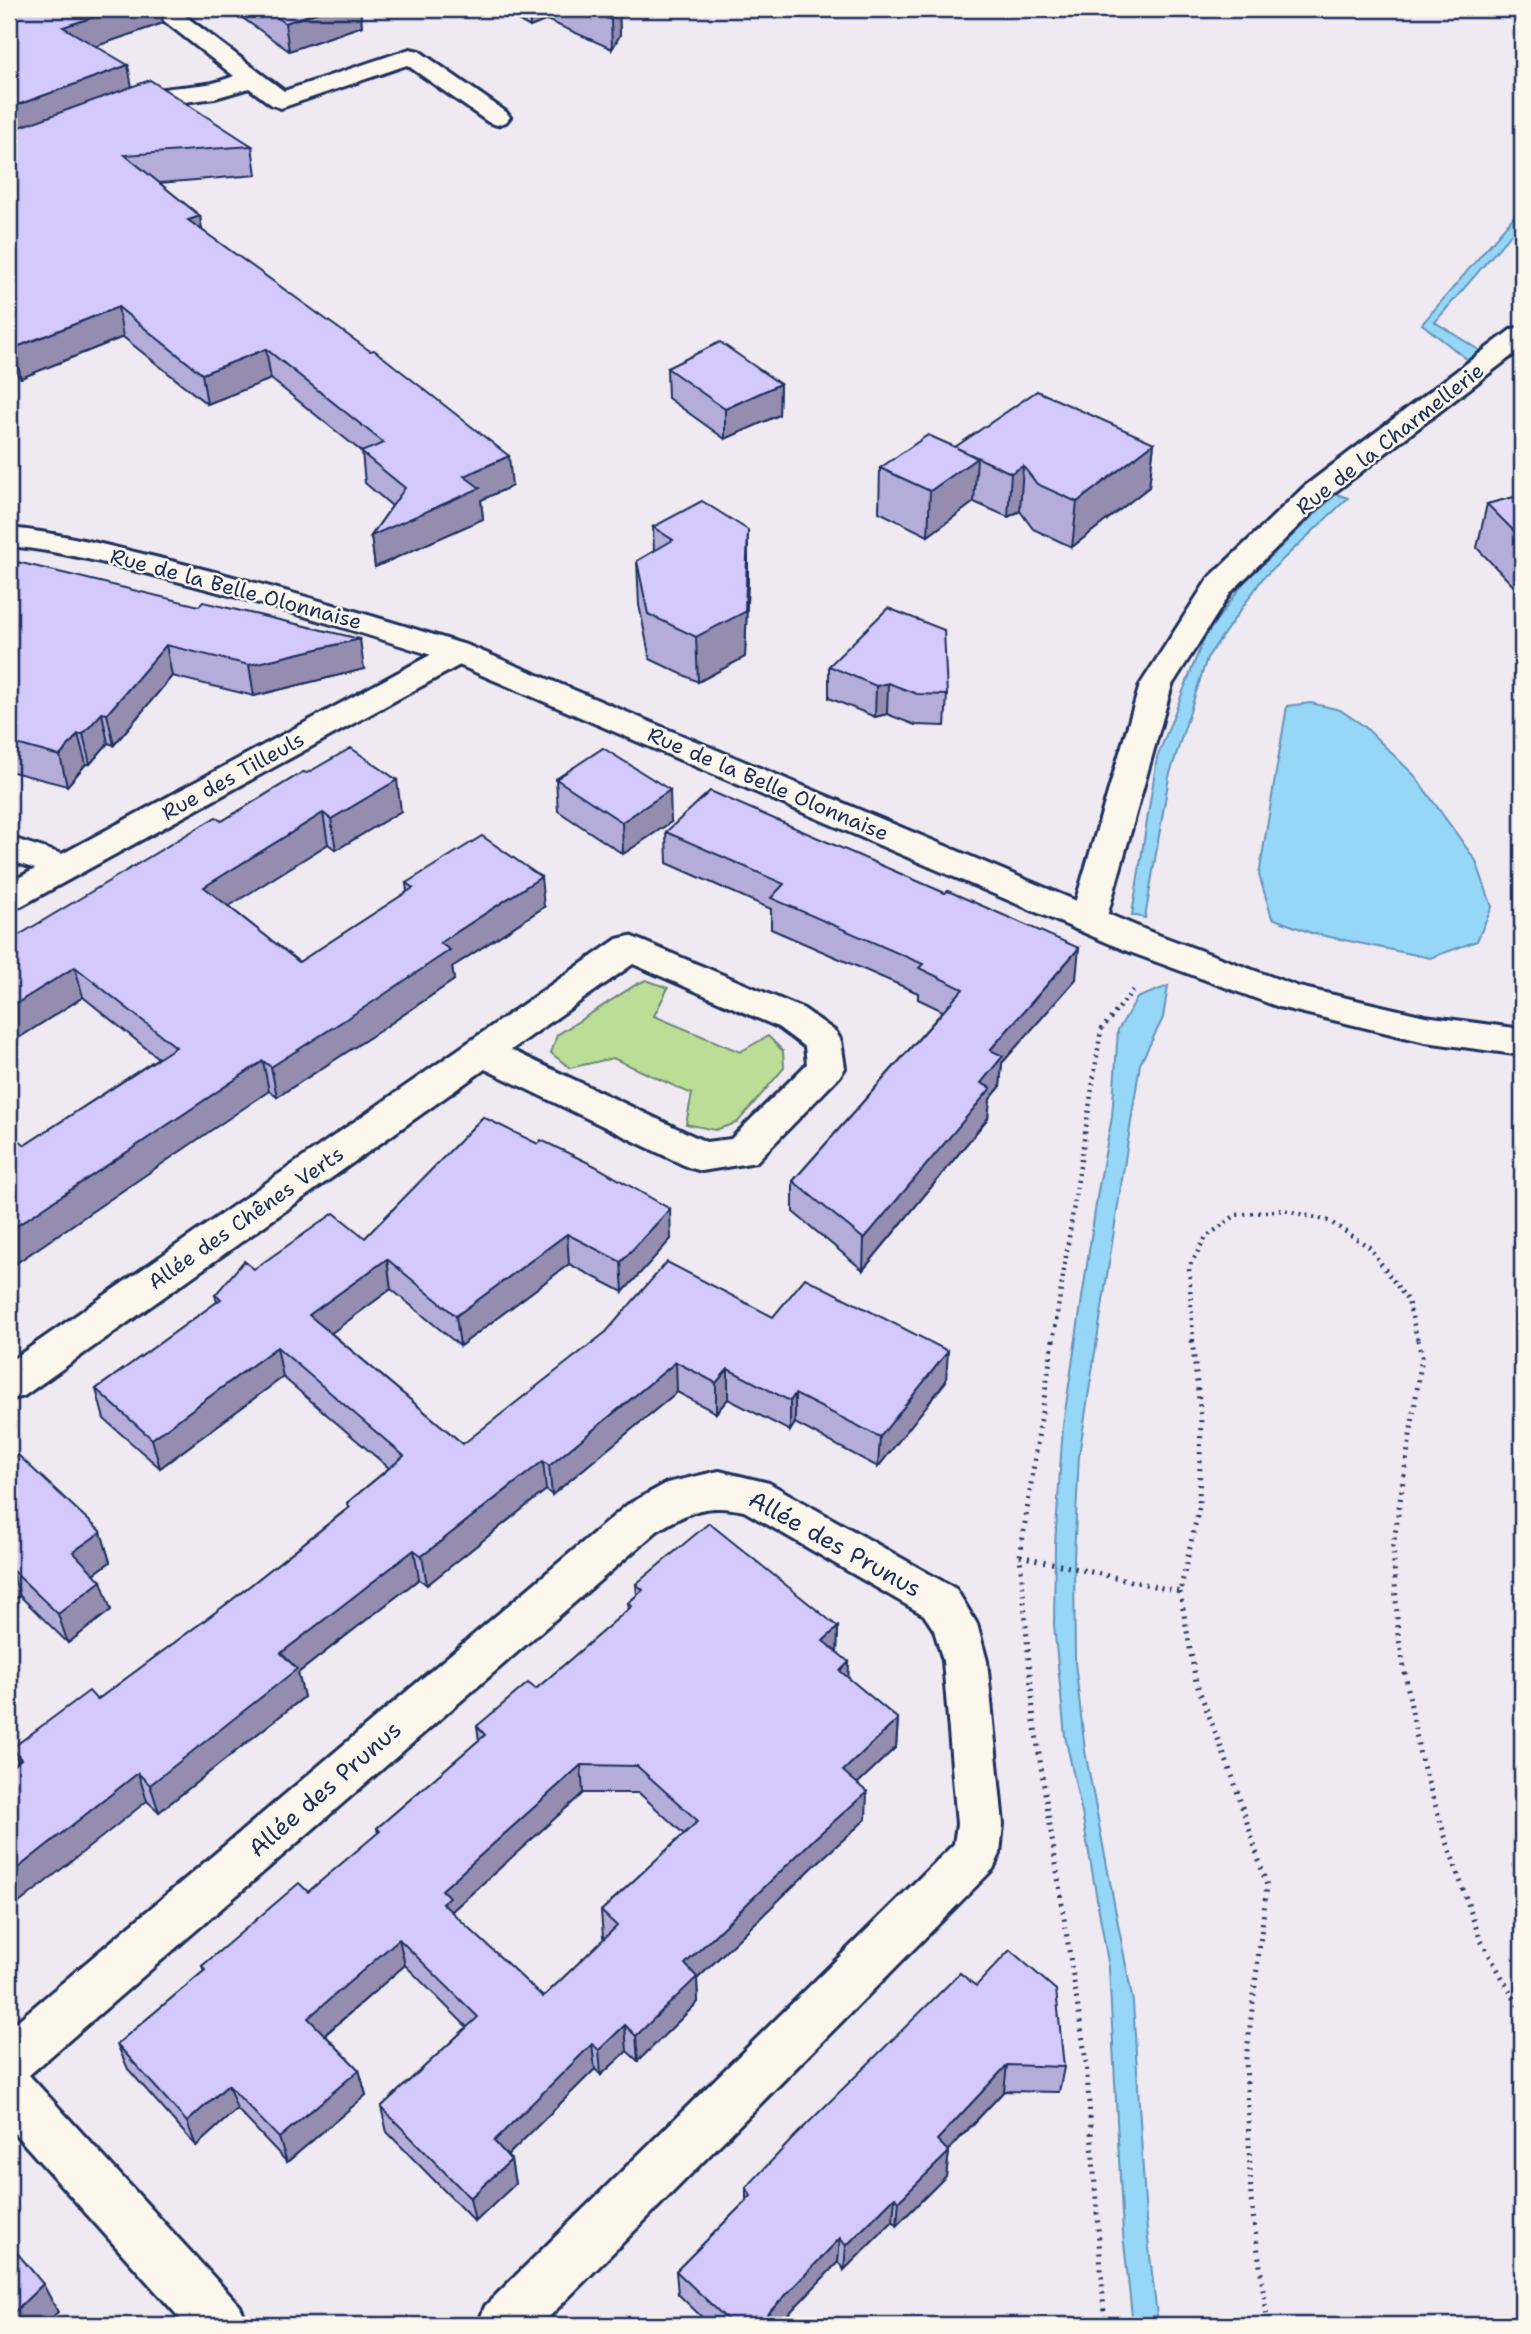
<svg xmlns="http://www.w3.org/2000/svg" width="1531" height="2334" font-family="'Shantell Sans',sans-serif">
	<style>
		.green { fill: #bcdd96; stroke: #6c867a; stroke-width: 2 }
		.water { fill: #96d6f7; stroke: #6593ba; stroke-width: 2 }
		.lines { fill: none; stroke-linecap: round; stroke-linejoin: round }
		.minor-casing { stroke: #1b2f5e; stroke-width: 6 }
		.tertiary-casing { stroke: #1b2f5e; stroke-width: 6 }
		.path-far1 { stroke: #1b2f5e; stroke-width: 4.5; stroke-dasharray: 2 5; stroke-linecap: butt }
		.path { stroke: #1b2f5e; stroke-width: 5; stroke-dasharray: 2 6; stroke-linecap: butt }
		.minor { fill: #fbf7ec; fill-rule: evenodd }
		.tertiary { fill: #fbf7ec; fill-rule: evenodd }
		.wall { fill: #b5add9; stroke: #1b2f5e; stroke-width: 2; fill-rule: evenodd }
		.shaded-wall { fill: #948db0; stroke: #1b2f5e; stroke-width: 2 }
		.building { fill: #d3c9fc; stroke: #1b2f5e; stroke-width: 2; fill-rule: evenodd }
		.labels { text-anchor: middle; stroke-width: 5; stroke-linejoin: round; paint-order: stroke }
		.street-label { font-size: 21px; fill: #1b2f5e; stroke: #fbf7ec }
		.near-street-label { font-size: 24px; fill: #1b2f5e; stroke: #fbf7ec }
	</style>
	<rect width="100%" height="100%" fill="#efe9f1"/>
	<filter id="ink" filterUnits="userSpaceOnUse"><feTurbulence type="fractalNoise" baseFrequency=".0143" numOctaves="2"/><feDisplacementMap in="SourceGraphic" scale="14" xChannelSelector="R" yChannelSelector="G"/><feConvolveMatrix kernelMatrix="1 2 1 2 8 2 1 2 1" color-interpolation-filters="sRGB"/></filter>
	<g filter="url(#ink)">
		<!-- green -->
		<polygon class="green" points="646,980 668,988 654,1016 740,1052 768,1036 783,1051 784,1068 737,1123 715,1130 686,1124 692,1094 613,1058 570,1068 551,1053 557,1035 637,984"/>
		<!-- water -->
		<g class="water">
			<polygon points="1522,207 1522,221 1435,322 1485,354 1473,364 1422,324"/>
			<polygon points="1336,494 1348,498 1263,578 1207,658 1169,777 1145,918 1132,915 1157,758 1204,638 1245,581"/>
			<polygon points="1311,703 1340,710 1364,726 1414,775 1476,861 1492,907 1477,941 1430,958 1311,933 1272,918 1259,875 1287,706"/>
			<polygon points="1168,986 1163,1018 1140,1064 1079,1455 1074,1558 1075,1662 1085,1751 1133,2002 1146,2221 1158,2325 1133,2325 1123,2234 1109,1968 1082,1813 1065,1736 1054,1625 1055,1545 1063,1425 1098,1191 1112,1117 1118,1030 1137,998"/>
		</g>
		<g class="lines">
			<!-- minor casing -->
			<g class="minor-casing">
				<g id="minor">
					<path d="M149,9H176L284,91L410,49L419,51L506,112L510,117L506,122L497,125L488,122L407,65L281,108L272,105L249,88L215,98L153,106L124,116L115,113L111,108C125,88 184,88 207,84C217,83 225,79 234,76Z"/>
					<polygon points="1522,327 1522,348 1327,498 1231,592 1172,685 1106,920 1101,929 1088,932 1075,929 1070,920 1140,685 1208,579 1305,486 1512,329"/>
					<polygon points="458,643 469,646 474,653 469,660 21,906 9,910 9,883 35,869 9,860 9,837 62,854 447,646"/>
					<path d="M630,936L804,1009L836,1032L841,1041L845,1068L839,1077L756,1162L702,1171L688,1167L485,1069L24,1396L9,1400V1362L617,939ZM633,964L778,1027L805,1047L807,1064L731,1139L706,1142L511,1050Z"/>
					<path d="M719,1471L769,1483L956,1589L977,1624L987,1661L1003,1824L1000,1854L993,1869L541,2325H478L485,2306L954,1844L957,1824L943,1661L934,1630L924,1615L744,1511C705,1503 690,1511 657,1531L29,2075L240,2306L248,2325H186L9,2127V2028L627,1505L667,1483Z"/>
				</g>
			</g>
			<!-- tertiary casing -->
			<g class="tertiary-casing">
				<path id="tertiary" d="M9,528C64,533 117,548 171,561C272,586 371,615 469,646L1153,933L1299,987L1425,1016L1522,1029V1055L1425,1042L1279,1007L1127,951L447,660C354,630 260,602 165,578C113,565 62,551 9,546Z"/>
			</g>
			<!-- path-far1 -->
			<g class="path-far1">
				<polyline points="1053,1341 1101,1030 1135,988"/>
				<polyline points="1193,1341 1189,1267 1206,1237 1236,1215 1283,1210 1329,1221 1369,1247 1408,1301 1418,1341"/>
			</g>
			<!-- path -->
			<g class="path">
				<polyline points="1053,1340 1020,1556 1034,1721 1086,2061 1105,2325"/>
				<polyline points="1418,1340 1422,1357 1393,1547 1398,1634 1420,1756 1445,1836 1480,1939 1522,2012"/>
				<polyline points="1020,1556 1180,1592 1199,1507 1201,1417 1192,1340"/>
				<polyline points="1180,1592 1196,1682 1233,1778 1267,1886 1246,2059 1251,2200 1268,2325"/>
			</g>
			<!-- minor -->
			<use href="#minor" class="minor"/>
			<!-- tertiary -->
			<use href="#tertiary" class="tertiary"/>
		</g>
		<!-- wall -->
		<g class="wall">
			<polygon points="9,9 160,9 163,23 96,46 131,86 252,146 256,175 159,183 200,216 202,230 512,486 481,500 483,519 375,567 371,536 392,506 365,483 362,452 271,379 207,404 123,337 21,378 9,367"/>
			<polygon points="179,9 205,9 188,15"/>
			<polygon points="230,9 360,9 362,26 289,51"/>
			<polygon points="497,9 619,9 620,35 612,49 547,20 530,27"/>
			<polygon points="667,368 780,384 779,415 725,439 668,398"/>
			<polygon points="1154,443 1149,487 1072,547 1033,529 1020,511 1008,517 974,502 928,536 879,512 880,468 955,447"/>
			<polygon points="1522,495 1522,595 1477,548 1487,504"/>
			<polygon points="653,527 748,575 745,657 698,682 650,659 639,605 637,561 654,551"/>
			<polygon points="9,560 364,669 254,696 172,676 114,745 108,743 90,764 86,764 67,786 9,771"/>
			<polygon points="829,666 947,695 945,726 915,725 887,714 875,717 829,698"/>
			<polygon points="303,772 401,811 336,850 328,844 228,906 299,962 407,892 406,883 544,907 452,967 454,980 381,1030 277,1097 269,1091 25,1145 158,1058 83,997 9,1044 9,941 222,821"/>
			<polygon points="556,779 671,822 623,854 558,811"/>
			<polygon points="666,832 1076,979 1002,1063 1000,1087 990,1099 988,1118 863,1270 793,1212 793,1181 943,1011 918,999 918,993 771,929 771,909 667,863"/>
			<polygon points="483,1117 671,1239 623,1292 569,1264 460,1346 391,1289 331,1333 463,1444 773,1317 946,1381 878,1467 795,1423 790,1431 728,1399 716,1413 677,1392 552,1495 546,1490 427,1585 419,1579 298,1673 304,1697 159,1812 147,1801 18,1762 12,1748 97,1700 228,1603 348,1508 347,1503 389,1468 283,1377 160,1468 104,1419 96,1389 217,1302 215,1295 254,1269 365,1238"/>
			<polygon points="9,1462 101,1532 110,1562 94,1574 111,1610 68,1643 20,1596 14,1599 9,1594"/>
			<path d="M636,1584L838,1627L837,1652L848,1678L898,1719L896,1747L858,1783L866,1819L815,1865L697,1979L698,2002L638,2061L627,2051L601,2075L595,2069L507,2156L511,2160L515,2184L475,2222L387,2132L381,2107L467,2027L405,1965L325,2035L359,2070L366,2095L287,2162L237,2109L196,2146L128,2069L117,2044L204,1971L202,1966L308,1892L378,1833L377,1828L479,1740L477,1726L536,1689L629,1609L628,1603L637,1595ZM583,1793H639L684,1834L601,1911L603,1937L605,1938L543,1997L452,1913V1911Z"/>
			<polygon points="960,1973 1064,2067 1059,2092 1004,2091 948,2151 949,2152 946,2176 897,2225 893,2221 844,2270 838,2262 778,2325 710,2325 678,2294 676,2271 746,2201 746,2188"/>
		</g>
		<!-- shaded-wall -->
		<g class="shaded-wall">
			<polygon points="118,9 160,9 163,23 68,56 63,27"/>
			<polygon points="187,9 205,9 188,15"/>
			<polygon points="327,9 360,9 362,26 289,51 285,23"/>
			<polygon points="529,9 546,9 547,20 530,27"/>
			<polygon points="618,9 619,9 620,35 612,49 611,20"/>
			<polygon points="128,65 133,94 9,139 9,108"/>
			<polygon points="200,216 204,245 188,220"/>
			<polygon points="118,307 123,337 21,378 14,348"/>
			<polygon points="266,349 271,379 207,404 202,374"/>
			<polygon points="780,384 779,415 725,439 725,409"/>
			<polygon points="1154,443 1149,487 1072,547 1077,502"/>
			<polygon points="509,456 512,486 481,500 483,519 375,567 371,536 464,476"/>
			<polygon points="977,458 974,502 928,536 930,491"/>
			<polygon points="1023,466 1020,511 1008,517 1011,473"/>
			<polygon points="748,530 748,575 745,657 698,682 696,637"/>
			<polygon points="360,639 364,669 254,696 249,665"/>
			<polygon points="166,645 172,676 114,745 107,714"/>
			<polygon points="888,683 887,714 875,717 876,686"/>
			<polygon points="102,713 108,743 90,764 83,734"/>
			<polygon points="78,734 86,764 67,786 60,756"/>
			<polygon points="397,780 401,811 336,850 331,819"/>
			<polygon points="670,790 671,822 623,854 622,822"/>
			<polygon points="323,813 328,844 210,918 204,887"/>
			<polygon points="541,877 544,907 452,967 454,980 381,1030 277,1097 271,1067 440,943"/>
			<polygon points="1079,948 1076,979 1002,1063 1000,1087 990,1099 988,1118 863,1270 864,1239 981,1083 990,1050"/>
			<polygon points="75,967 83,997 9,1044 9,1008"/>
			<polygon points="263,1061 269,1091 9,1268 9,1231"/>
			<polygon points="670,1209 671,1239 623,1292 621,1262"/>
			<polygon points="567,1234 569,1264 460,1346 456,1316"/>
			<polygon points="387,1259 391,1289 315,1345 309,1315"/>
			<polygon points="277,1347 283,1377 160,1468 152,1439"/>
			<polygon points="948,1351 946,1381 878,1467 880,1437"/>
			<polygon points="676,1362 677,1392 552,1495 549,1466"/>
			<polygon points="728,1369 728,1399 716,1413 716,1383"/>
			<polygon points="795,1394 795,1423 790,1431 790,1401"/>
			<polygon points="543,1461 546,1490 427,1585 422,1556"/>
			<polygon points="101,1532 110,1562 83,1582 73,1552"/>
			<polygon points="414,1550 419,1579 298,1673 304,1697 159,1812 150,1785 281,1653"/>
			<polygon points="10,1566 20,1596 14,1599 9,1585"/>
			<polygon points="101,1581 111,1610 68,1643 58,1614"/>
			<polygon points="838,1627 837,1655 823,1641"/>
			<polygon points="849,1662 848,1690 840,1671"/>
			<polygon points="898,1719 896,1747 842,1798 843,1771"/>
			<polygon points="581,1765 583,1793 452,1911 454,1923 442,1903 442,1890"/>
			<polygon points="138,1773 147,1801 9,1911 9,1875"/>
			<polygon points="867,1792 866,1819 815,1865 697,1979 698,2002 638,2061 636,2036 685,1964 815,1838"/>
			<polygon points="399,1939 405,1965 315,2043 308,2018"/>
			<polygon points="625,2025 627,2051 601,2075 599,2050"/>
			<polygon points="592,2044 595,2069 498,2165 494,2141"/>
			<polygon points="1007,2065 1004,2091 934,2165 937,2140"/>
			<polygon points="359,2070 366,2095 287,2162 279,2138"/>
			<polygon points="228,2085 237,2109 196,2146 187,2122"/>
			<polygon points="949,2152 946,2176 897,2225 899,2201"/>
			<polygon points="511,2160 515,2184 475,2222 470,2198"/>
			<polygon points="895,2197 893,2221 844,2270 846,2246"/>
			<polygon points="840,2238 838,2262 778,2325 757,2325"/>
			<polygon points="43,2284 58,2312 44,2325 9,2325 9,2317"/>
		</g>
		<!-- building -->
		<g class="building">
			<polygon points="9,9 118,9 63,27 128,65 9,108"/>
			<polygon points="265,9 327,9 285,23"/>
			<polygon points="584,9 618,9 611,20"/>
			<polygon points="150,80 252,146 125,155 200,216 188,220 370,351 374,350 509,456 464,476 480,488 371,536 405,488 361,452 384,443 266,349 202,374 118,307 14,348 9,343 9,181 12,180 9,177 9,158 13,157 9,153 9,131"/>
			<polygon points="720,342 780,384 725,409 667,368"/>
			<polygon points="1037,391 1154,443 1077,502 1037,484 1023,466 1011,473 957,448 977,458 930,491 880,468 928,435 955,447"/>
			<polygon points="1522,495 1522,539 1487,504"/>
			<polygon points="702,501 748,530 745,612 696,637 648,614 637,561 673,540 653,527"/>
			<polygon points="9,560 199,606 203,602 360,639 249,665 166,645 107,714 102,713 83,734 78,734 60,756 9,742"/>
			<polygon points="888,608 944,630 947,695 917,694 888,683 876,686 829,666"/>
			<polygon points="351,748 397,780 331,819 323,813 204,887 299,962 413,888 406,883 482,836 541,877 440,943 450,950 376,1000 271,1067 263,1061 9,1231 9,1133 10,1132 25,1145 176,1047 75,967 9,1008 9,941 216,817 222,821 303,772 307,773"/>
			<polygon points="603,748 670,790 622,822 556,779"/>
			<polygon points="710,791 945,893 948,891 1079,948 990,1050 1003,1056 981,1083 991,1088 864,1239 793,1181 963,989 919,968 923,964 771,898 784,884 666,832"/>
			<polygon points="483,1117 538,1144 541,1140 595,1166 670,1209 621,1262 567,1234 456,1316 387,1259 309,1315 463,1444 606,1332 667,1262 773,1317 805,1278 948,1351 880,1437 795,1394 790,1401 728,1369 716,1383 676,1362 549,1466 543,1461 422,1556 414,1550 281,1653 297,1669 150,1785 138,1773 9,1875 9,1769 21,1759 12,1748 89,1691 97,1700 228,1603 350,1507 347,1503 404,1456 277,1347 152,1439 96,1389 221,1299 215,1295 244,1261 254,1269 334,1213 365,1238"/>
			<polygon points="18,1455 101,1532 73,1552 101,1581 58,1614 9,1567 9,1462"/>
			<path d="M709,1523L838,1627L823,1641L849,1662L840,1671L898,1719L843,1771L867,1792L815,1838L685,1964L697,1977L636,2036L625,2025L599,2050L592,2044L494,2141L511,2160L470,2198L381,2107L478,2017L399,1939L308,2018L359,2070L279,2138L228,2085L187,2122L117,2044L205,1970L202,1966L299,1883L308,1892L380,1831L377,1828L485,1735L477,1726L528,1683L536,1689L632,1606L628,1603L643,1590L636,1584ZM581,1765L637,1766L698,1821L601,1911L617,1926L543,1997L442,1903L449,1897L442,1890Z"/>
			<polygon points="1010,1950 1056,1990 1064,2067 1007,2065 937,2140 949,2152 899,2201 895,2197 846,2246 840,2238 757,2325 733,2325 676,2271 751,2196 746,2188 795,2136 960,1973 976,1986"/>
			<polygon points="9,2243 43,2284 9,2317"/>
		</g>
	</g>
	<g class="labels">
		<!-- street labels -->
		<g class="street-label">
			<text transform="translate(1390 439) rotate(-38)" y="7">Rue de la Charmellerie</text>
			<text transform="translate(236 589) rotate(15)" y="7">Rue de la Belle Olonnaise</text>
			<text transform="translate(233 776) rotate(-29)" y="7">Rue des Tilleuls</text>
			<text transform="translate(768 784) rotate(23)" y="7">Rue de la Belle Olonnaise</text>
			<text transform="translate(246 1218) rotate(-35)" y="7">Allée des Chênes Verts</text>
		</g>
		<!-- near-street labels -->
		<g class="near-street-label">
			<text transform="translate(835 1544) rotate(29)" y="8">Allée des Prunus</text>
			<text transform="translate(325 1789) rotate(-41)" y="8">Allée des Prunus</text>
		</g>
	</g>
	<!-- margin -->
	<rect width="1531" height="2334" fill="none" stroke="#fbf7ec" stroke-width="35"/>
	<rect x="18" y="18" width="1496" height="2299" fill="none" stroke="#1b2f5e" stroke-width="2.5" filter="url(#ink)"/>
</svg>
